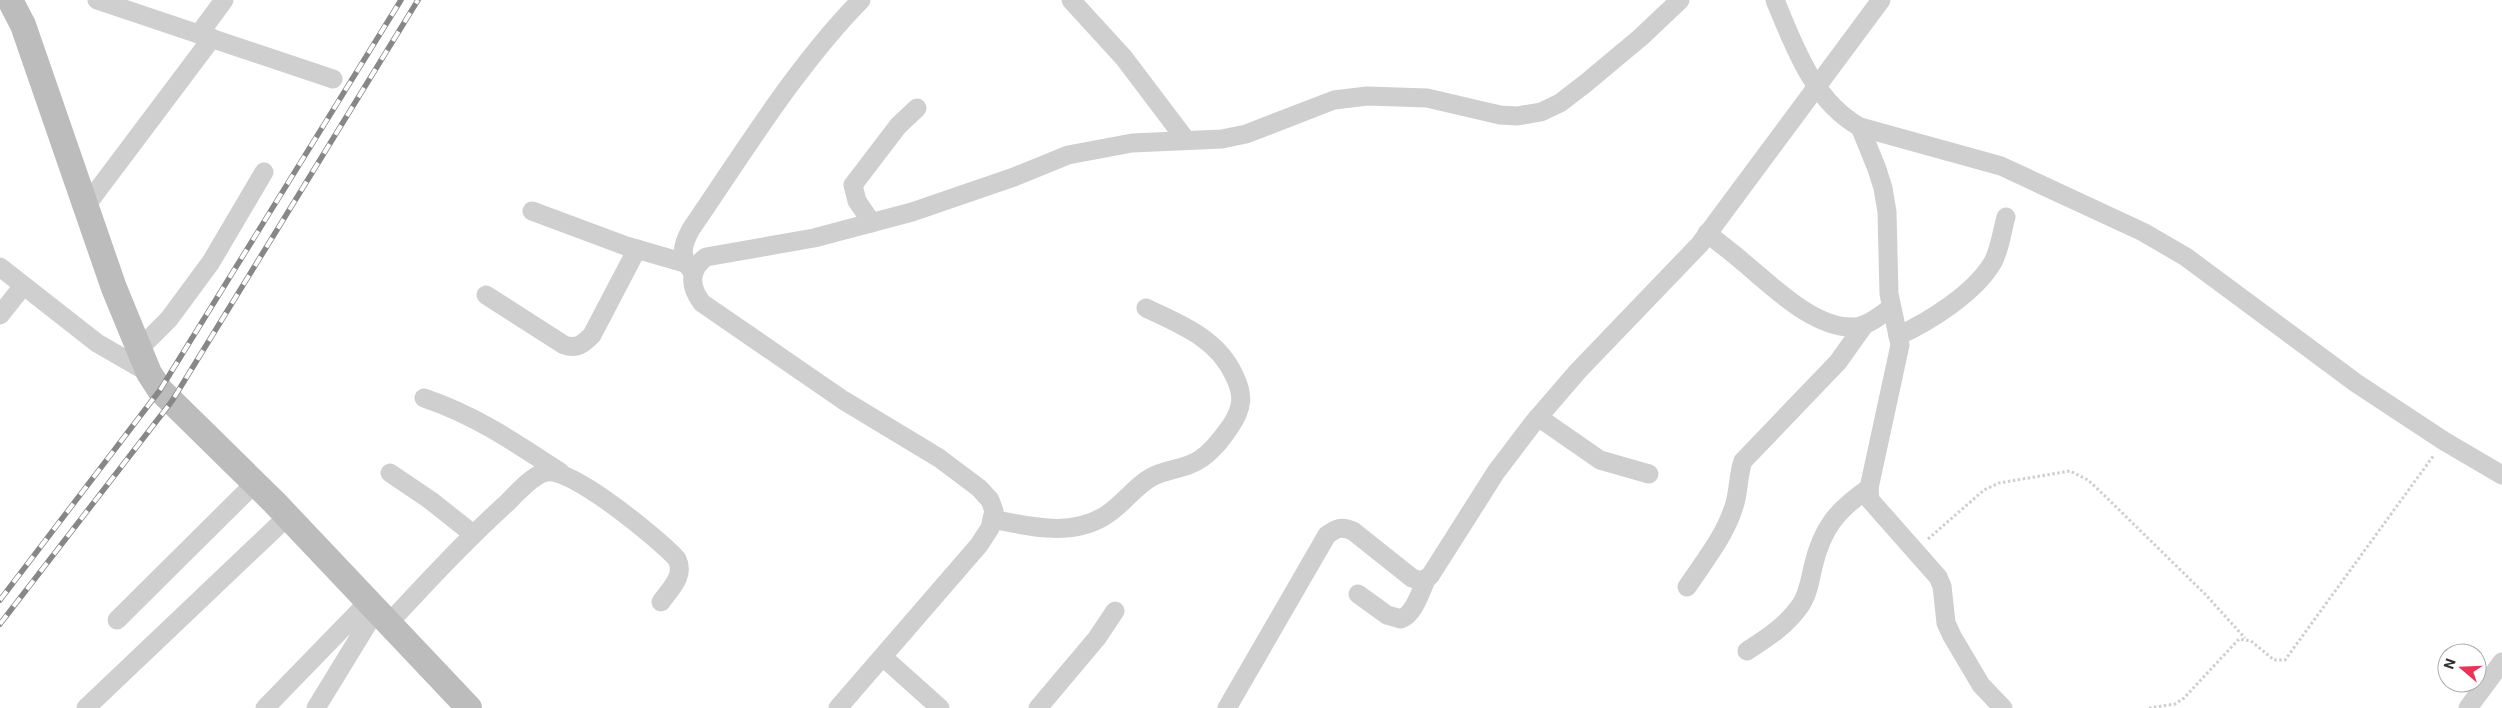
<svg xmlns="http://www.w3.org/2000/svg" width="2502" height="708" font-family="Roboto,sans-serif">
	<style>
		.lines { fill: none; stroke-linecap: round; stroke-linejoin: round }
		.path { stroke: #cfcfcf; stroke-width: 3; stroke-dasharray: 2.5 2.5; stroke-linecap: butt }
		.street { stroke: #cfcfcf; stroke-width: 19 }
		.secondary { stroke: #bcbcbc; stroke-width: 26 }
		.rail-casing { stroke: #878787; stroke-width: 5.5 }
		.rail { stroke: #fff; stroke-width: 4; stroke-dasharray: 11; stroke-linecap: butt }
	</style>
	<rect width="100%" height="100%" fill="#fff"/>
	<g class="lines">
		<!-- path -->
		<g class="path">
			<polyline points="1928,539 1984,490 1999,483 2070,471 2088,480 2103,494 2205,594 2245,638"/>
			<polyline points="2149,708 2175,704 2184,698 2239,639 2251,641 2274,660 2285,660 2434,455"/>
		</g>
		<!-- street -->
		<g class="street">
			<polyline points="97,0 333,79"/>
			<polyline points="1071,0 1124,58 1186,140"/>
			<path d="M1775,0C1794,46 1814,102 1860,127L2001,166L2143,232L2186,257L2356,383L2444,441L2502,475"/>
			<polyline points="199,34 224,0"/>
			<polyline points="1860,127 1877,169 1883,188 1887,212 1889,294 1900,345 1869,488 1870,500 1938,577 1942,586 1946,623 1952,636 1981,685 2003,708"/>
			<polyline points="85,207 212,38"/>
			<polyline points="532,211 626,246 685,263"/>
			<polyline points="872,223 857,201 853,185 898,126 917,108"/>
			<path d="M1707,233C1719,243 1732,252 1743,262C1771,285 1814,329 1854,327C1867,327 1880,315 1891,308"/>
			<polyline points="0,267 97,343 149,373"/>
			<path d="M693,273C680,256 681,247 691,229C743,153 797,65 861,0"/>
			<path d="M486,295L564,345C577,349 582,345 592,335L637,249"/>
			<polyline points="0,315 23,286"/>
			<path d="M1898,336C1930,321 1975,293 1993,262C2000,249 2002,231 2006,217"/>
			<polyline points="139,349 169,319 211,262 264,172"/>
			<path d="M424,398C475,415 516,443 560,472"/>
			<polyline points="1538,417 1600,460 1649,474"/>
			<polyline points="390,473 430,500 473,534"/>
			<path d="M992,519C1027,526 1069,537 1103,517C1121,507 1133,488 1150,478C1166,468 1186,470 1202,458C1214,450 1222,438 1230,427C1243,408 1244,395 1234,375C1217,338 1181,325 1146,308"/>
			<path d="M1687,587C1705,560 1726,535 1735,503C1739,489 1738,475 1743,461L1838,362L1865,324"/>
			<path d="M1358,594L1387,615L1401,619C1414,614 1420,593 1426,580"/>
			<polyline points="117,620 255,483"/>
			<path d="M388,624C427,582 466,540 508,502C518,492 533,474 547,472C571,467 659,539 677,559C685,576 671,588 661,602"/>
			<path d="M1747,651C1767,638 1786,626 1800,606C1808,595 1810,580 1813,567C1822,528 1837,510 1869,488"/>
			<polyline points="883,657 940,708"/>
			<polyline points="86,708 288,516"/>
			<polyline points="265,708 368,602"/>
			<polyline points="316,708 376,610"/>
			<path d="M838,708L979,545L990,528L994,511L990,500L979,488L939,458L843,400L702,303C689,286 689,270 706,257L814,238L912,212L1014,177L1068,155L1132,143L1222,139L1246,134L1334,100L1367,96L1427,98L1500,115L1517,116L1541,112L1560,103L1586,83L1641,37L1680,0"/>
			<polyline points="1038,708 1097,638 1115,611"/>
			<path d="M1227,708L1327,535C1337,528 1341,526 1353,531L1412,578L1421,581L1430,576L1496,472L1534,422L1578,371L1700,244L1881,0"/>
			<polyline points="2468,708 2502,662"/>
		</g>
		<!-- secondary -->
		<polyline class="secondary" points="10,0 23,25 114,288 149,373 160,390 275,503 469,708"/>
		<!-- rail casing -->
		<g class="rail-casing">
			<g id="rail">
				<polyline points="0,600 160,390 401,0"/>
				<polyline points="0,624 172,401 418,0"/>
			</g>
		</g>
		<!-- rail -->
		<use href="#rail" class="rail"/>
	</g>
	<!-- north arrow -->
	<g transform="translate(2462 668) rotate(289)"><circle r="24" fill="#ffffff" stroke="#adadad"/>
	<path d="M0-4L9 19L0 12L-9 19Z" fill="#eb3257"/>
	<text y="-8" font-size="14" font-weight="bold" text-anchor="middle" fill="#323232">N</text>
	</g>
</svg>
